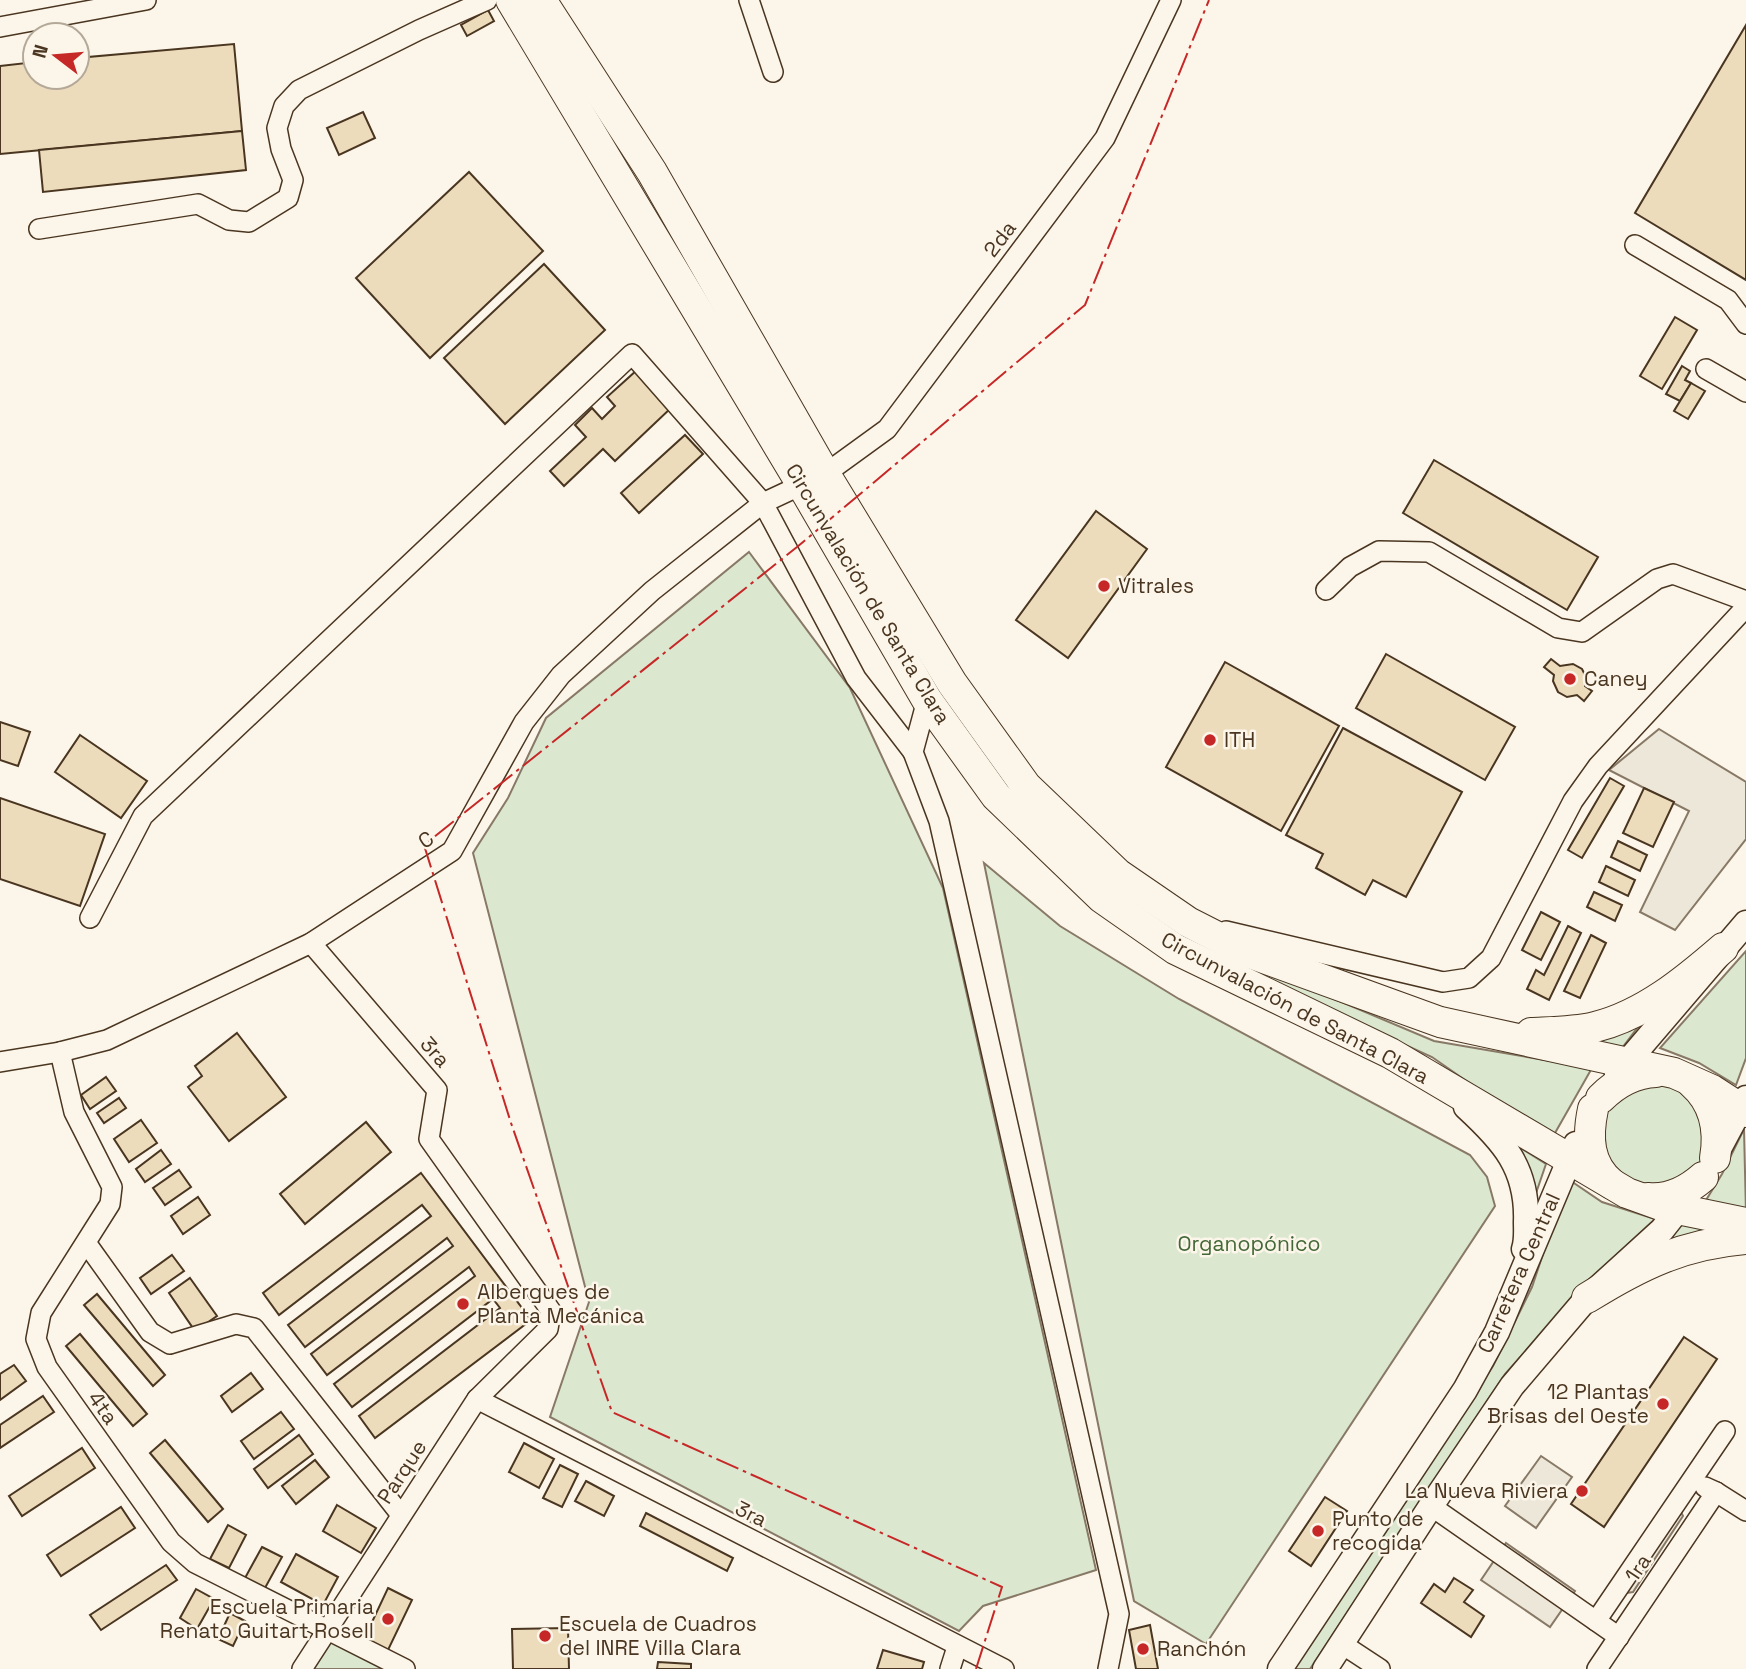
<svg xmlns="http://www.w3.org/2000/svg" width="1746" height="1669" font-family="'Space Grotesk',sans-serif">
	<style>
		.green { fill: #dce7d0; stroke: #887966; stroke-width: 2 }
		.parking { fill: #ede7d9; stroke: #887966; stroke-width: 2 }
		.building { fill: #ecdcbc; stroke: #4a3520; stroke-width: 2 }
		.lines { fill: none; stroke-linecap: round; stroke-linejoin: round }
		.minor-casing { stroke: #4a3520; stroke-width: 22 }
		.major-casing { stroke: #4a3520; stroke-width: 27 }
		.highway-casing { stroke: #4a3520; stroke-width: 32 }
		.minor { stroke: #fbf6e9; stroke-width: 19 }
		.major { stroke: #fbf6e9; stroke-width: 24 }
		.highway { stroke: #fbf6e9; stroke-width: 30 }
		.power { stroke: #c62828; stroke-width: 2; stroke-dasharray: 24 5 3.5 5; stroke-linecap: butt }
		.poi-dot { fill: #c62828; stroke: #fbf6e9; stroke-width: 2.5 }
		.labels { text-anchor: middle; stroke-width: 5; stroke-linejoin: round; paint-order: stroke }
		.street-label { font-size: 21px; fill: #4a3520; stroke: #fbf6e9 }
		.poi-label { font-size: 21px; fill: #4a3520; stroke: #fbf6e9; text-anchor: start }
		.park-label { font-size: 21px; fill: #436837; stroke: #fbf6e9 }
	</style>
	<rect width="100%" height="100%" fill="#fbf6e9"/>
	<!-- green -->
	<g class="green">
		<polygon points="749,552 850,688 943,888 1096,1570 983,1606 959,1631 550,1417 589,1302 473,853 508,798 546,718"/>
		<polygon points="984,863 1060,926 1179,999 1470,1155 1487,1177 1495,1206 1206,1644 1134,1601"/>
		<polygon points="1199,942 1434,1041 1592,1068 1551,1140 1432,1057 1237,968"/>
		<polygon points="1746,951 1746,1058 1736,1085 1699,1063 1660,1048"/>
		<polygon points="1644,1019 1622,1048 1583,1040"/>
		<polygon points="1678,1085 1706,1114 1701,1166 1655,1192 1608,1169 1601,1117 1626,1086"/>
		<polygon points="1744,1129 1746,1214 1700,1210 1722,1174"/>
		<polygon points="1519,1147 1546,1164 1534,1199"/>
		<polygon points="1568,1179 1602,1202 1655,1219 1588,1281 1505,1374 1310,1669 1291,1669 1493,1366 1532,1287"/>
		<polygon points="1680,1220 1717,1229 1671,1240"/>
		<polygon points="329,1634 394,1669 309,1669"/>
	</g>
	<!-- parking -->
	<g class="parking">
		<polygon points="1659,729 1746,782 1746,839 1675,930 1640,912 1689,811 1609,770"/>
		<polygon points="1541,1456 1572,1477 1536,1528 1505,1506"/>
		<polygon points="1676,1503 1683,1516 1633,1592 1613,1595"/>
		<polygon points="1506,1543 1575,1591 1550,1627 1481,1580"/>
	</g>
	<!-- building -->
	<g class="building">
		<polygon points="488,10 494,21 467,36 461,25"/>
		<polygon points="1746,25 1746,280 1635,213"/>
		<polygon points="234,44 242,131 0,154 0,66 35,62 35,77 77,77 77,58"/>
		<polygon points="363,112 375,138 339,155 327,128"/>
		<polygon points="242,131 246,170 43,192 39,150"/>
		<polygon points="469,172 543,251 430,358 356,278"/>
		<polygon points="544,264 605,330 505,424 444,358"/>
		<polygon points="1675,317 1697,330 1662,389 1640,376"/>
		<polygon points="1682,366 1690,371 1685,380 1691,383 1680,401 1666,394"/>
		<polygon points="637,370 672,407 615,461 603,449 564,486 550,471 586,437 575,425 592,408 602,419 615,406 607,397"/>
		<polygon points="1691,383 1705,391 1688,419 1674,411"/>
		<polygon points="685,435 703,454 639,513 621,493"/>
		<polygon points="1434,460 1598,557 1567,610 1403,513"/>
		<polygon points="1096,511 1147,549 1068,658 1016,620"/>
		<polygon points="1386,654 1515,727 1485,780 1356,708"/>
		<polygon points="1551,659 1560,666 1573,664 1582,669 1586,677 1585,686 1592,691 1584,701 1577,695 1567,697 1558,692 1553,681 1554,675 1544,667"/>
		<polygon points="1225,662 1339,726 1281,831 1166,767"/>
		<polygon points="0,722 30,732 18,766 0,760"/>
		<polygon points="1343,728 1462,792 1406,897 1373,880 1365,895 1316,868 1323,854 1286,835"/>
		<polygon points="80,735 147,781 121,818 55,772"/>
		<polygon points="1610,778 1624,786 1582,858 1568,850"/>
		<polygon points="1644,788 1674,802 1653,847 1623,833"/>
		<polygon points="0,798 105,834 80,906 0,879"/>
		<polygon points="1618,841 1647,855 1640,871 1611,857"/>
		<polygon points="1606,866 1635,880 1628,896 1599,882"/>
		<polygon points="1594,892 1622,905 1615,921 1587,907"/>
		<polygon points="1541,912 1560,922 1541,960 1522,950"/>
		<polygon points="1568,926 1581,933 1549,1000 1527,989 1536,970 1544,975"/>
		<polygon points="1591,935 1606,943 1580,998 1564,991"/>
		<polygon points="237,1033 286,1097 229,1141 188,1087 202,1076 195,1066"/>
		<polygon points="106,1077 116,1091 90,1109 81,1095"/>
		<polygon points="119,1098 126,1108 104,1123 97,1113"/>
		<polygon points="141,1120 157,1143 129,1162 114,1139"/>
		<polygon points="366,1122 391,1152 305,1224 280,1194"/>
		<polygon points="161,1150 171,1164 145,1182 136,1169"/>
		<polygon points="179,1170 191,1187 165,1205 153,1188"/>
		<polygon points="421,1173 531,1320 375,1438 359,1416 500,1308 493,1299 352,1407 334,1384 475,1276 469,1267 327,1375 311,1354 453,1246 447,1238 305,1347 288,1325 431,1216 422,1205 279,1315 263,1293"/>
		<polygon points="198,1197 210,1215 183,1234 171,1216"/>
		<polygon points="172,1255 184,1271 151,1294 140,1278"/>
		<polygon points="190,1278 217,1316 195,1331 169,1293"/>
		<polygon points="97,1294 165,1375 153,1386 84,1305"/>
		<polygon points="80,1334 147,1414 133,1426 66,1346"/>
		<polygon points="1684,1337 1717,1359 1604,1527 1571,1504"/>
		<polygon points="14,1365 26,1381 0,1400 0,1374"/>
		<polygon points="251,1373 263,1389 232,1412 221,1396"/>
		<polygon points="43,1396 54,1412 0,1448 0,1425"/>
		<polygon points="281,1412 294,1429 254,1459 241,1441"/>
		<polygon points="299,1435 313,1454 268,1488 254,1469"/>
		<polygon points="165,1440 223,1509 208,1522 150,1453"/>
		<polygon points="524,1443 554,1459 539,1488 509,1472"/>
		<polygon points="82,1448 95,1468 22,1516 9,1496"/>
		<polygon points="315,1460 329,1477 296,1504 282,1486"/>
		<polygon points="560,1465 578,1474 562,1507 543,1498"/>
		<polygon points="586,1481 614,1496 604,1516 575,1501"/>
		<polygon points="1325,1497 1347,1511 1311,1566 1289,1551"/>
		<polygon points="337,1505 376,1528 361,1553 323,1531"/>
		<polygon points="121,1507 135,1528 61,1576 47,1555"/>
		<polygon points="646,1513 733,1558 727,1571 640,1526"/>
		<polygon points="228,1525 246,1535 229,1568 210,1559"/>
		<polygon points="262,1547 282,1557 265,1588 245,1578"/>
		<polygon points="296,1554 338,1577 323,1605 281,1582"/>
		<polygon points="166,1565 177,1580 101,1630 90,1615"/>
		<polygon points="1454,1578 1473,1590 1464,1602 1484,1616 1471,1637 1421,1603 1434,1584 1445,1592"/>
		<polygon points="388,1588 412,1600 388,1650 364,1639"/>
		<polygon points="196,1589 214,1599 197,1629 180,1618"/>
		<polygon points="230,1613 245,1621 233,1646 218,1639"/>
		<polygon points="1150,1625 1158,1669 1136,1669 1129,1630"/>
		<polygon points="568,1628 569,1669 513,1669 512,1629"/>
		<polygon points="883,1650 924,1662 922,1669 877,1669"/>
		<polygon points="658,1662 691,1664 691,1669 657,1669"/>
	</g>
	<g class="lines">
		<!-- minor casing -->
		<g class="minor-casing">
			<g id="minor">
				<polyline points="749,0 773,72"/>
				<polyline points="0,27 146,0"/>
				<polyline points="39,229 198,204 229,220 249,222 288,198 293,180 281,149 277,128 284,106 299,90 419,30 487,0"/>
				<polyline points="1635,245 1728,300 1746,324"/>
				<polyline points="1706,369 1746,392"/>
				<polyline points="1326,590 1350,567 1379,551 1429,552 1558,628 1582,632 1657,579 1673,574 1746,601"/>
				<polyline points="927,700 913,752 939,821 1119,1614 1108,1669"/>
				<polyline points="90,918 143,816 632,354 763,503 856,678 913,752"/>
				<polyline points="1226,931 1443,982 1469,978 1491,958 1573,801 1598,766 1746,607"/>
				<polyline points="60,1052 74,1112 112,1187 110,1204 41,1313 36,1339 47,1367 171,1542 195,1563 405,1669"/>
				<polyline points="0,1062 60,1052 107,1040 311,943 452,851 524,722 561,675 652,591 763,503 825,474 887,429 1105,138 1171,0"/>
				<polyline points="87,1244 150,1332 170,1344 236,1324 254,1328 401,1515"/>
				<polyline points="477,1399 1004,1669"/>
				<polyline points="1705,1487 1716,1492 1746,1511"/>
				<polyline points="1431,1506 1619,1637"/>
				<polyline points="1596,1621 1725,1431"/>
				<polyline points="1342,1644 1380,1669"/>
				<polyline points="302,1669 477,1399 548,1329 551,1311 429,1139 437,1090 311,943"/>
				<polyline points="950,1669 957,1647"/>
				<polyline points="1597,1669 1716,1492"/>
			</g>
		</g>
		<!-- major casing -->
		<g class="major-casing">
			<g id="major">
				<polyline points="1617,1074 1746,923"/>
				<path d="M1466,1107C1503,1141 1528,1168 1526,1222C1526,1231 1527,1240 1524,1249"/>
				<polyline points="1714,1158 1746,1098"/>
				<polyline points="1280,1669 1465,1390 1497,1332 1576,1144"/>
				<polyline points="1325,1669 1431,1506 1512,1386 1587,1298 1662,1230 1688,1197"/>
			</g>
		</g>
		<!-- highway casing -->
		<g class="highway-casing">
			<g id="highway">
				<polyline points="511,0 802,485 927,700 996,796 1102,898 1175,949 1390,1053 1627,1193 1663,1206 1746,1223"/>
				<polyline points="541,0 652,172 825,474 952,683 1026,786 1118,874 1188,922 1247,952 1440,1022 1674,1073 1712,1090 1746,1112"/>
				<path d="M1531,1033C1551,1032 1575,1032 1595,1027C1644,1015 1686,980 1723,948"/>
				<path d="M1692,1083C1715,1103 1720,1129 1715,1158"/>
				<path d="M1601,1098C1617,1082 1634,1073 1656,1072"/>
				<path d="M1593,1109C1587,1137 1588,1165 1612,1184"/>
				<path d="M1648,1198C1669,1200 1687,1191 1703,1177"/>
				<path d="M1587,1298C1640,1265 1683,1244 1746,1239"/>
			</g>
		</g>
		<!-- minor -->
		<use href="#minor" class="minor"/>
		<!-- major -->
		<use href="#major" class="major"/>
		<!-- highway -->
		<use href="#highway" class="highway"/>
		<!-- power -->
		<polyline class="power" points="976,1669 1002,1587 612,1412 511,1123 424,845 797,547 1085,305 1209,0"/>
	</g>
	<!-- markers -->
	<g class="poi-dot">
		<circle cx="1104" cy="586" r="7"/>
		<circle cx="1570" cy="679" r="7"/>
		<circle cx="1210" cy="740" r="7"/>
		<circle cx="463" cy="1304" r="7"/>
		<circle cx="1663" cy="1404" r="7"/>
		<circle cx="1582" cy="1491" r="7"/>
		<circle cx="1318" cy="1531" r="7"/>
		<circle cx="388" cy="1619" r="7"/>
		<circle cx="545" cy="1636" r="7"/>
		<circle cx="1143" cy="1649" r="7"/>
	</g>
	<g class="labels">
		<!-- street labels -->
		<g class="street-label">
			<text transform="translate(1000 239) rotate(-53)" y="7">2da</text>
			<text transform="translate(868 594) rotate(59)" y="7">Circunvalación de Santa Clara</text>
			<text transform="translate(426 840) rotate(-35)" y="7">C</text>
			<text transform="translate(1295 1008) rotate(28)" y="7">Circunvalación de Santa Clara</text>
			<text transform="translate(435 1052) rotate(49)" y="7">3ra</text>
			<text transform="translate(1519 1273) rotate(-66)" y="7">Carretera Central</text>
			<text transform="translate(103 1408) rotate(55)" y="7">4ta</text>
			<text transform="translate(402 1472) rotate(-57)" y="7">Parque</text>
			<text transform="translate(751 1514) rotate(27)" y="7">3ra</text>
			<text transform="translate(1638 1568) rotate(-56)" y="7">1ra</text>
		</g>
		<!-- poi labels -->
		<g class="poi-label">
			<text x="1118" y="593">Vitrales</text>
			<text x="1584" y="686">Caney</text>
			<text x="1224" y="747">ITH</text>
			<text x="477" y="1299">Albergues de<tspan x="477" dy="24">Planta Mecánica</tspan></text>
			<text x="1649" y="1399" text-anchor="end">12 Plantas<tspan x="1649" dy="24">Brisas del Oeste</tspan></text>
			<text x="1568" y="1498" text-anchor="end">La Nueva Riviera</text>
			<text x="1332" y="1526">Punto de<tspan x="1332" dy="24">recogida</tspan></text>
			<text x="374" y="1614" text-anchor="end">Escuela Primaria<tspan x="374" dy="24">Renato Guitart Rosell</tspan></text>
			<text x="559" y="1631">Escuela de Cuadros<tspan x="559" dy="24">del INRE Villa Clara</tspan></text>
			<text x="1157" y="1656">Ranchón</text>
		</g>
		<!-- park labels -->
		<g class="park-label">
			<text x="1249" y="1251">Organopónico</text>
		</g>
	</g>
	<!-- north arrow -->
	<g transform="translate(56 56) rotate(286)"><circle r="33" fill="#fbf6e9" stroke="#b4a999" stroke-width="2"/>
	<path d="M0-5L12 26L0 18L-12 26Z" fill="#c62828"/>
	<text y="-10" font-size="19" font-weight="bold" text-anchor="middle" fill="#4a3520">N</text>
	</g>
</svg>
